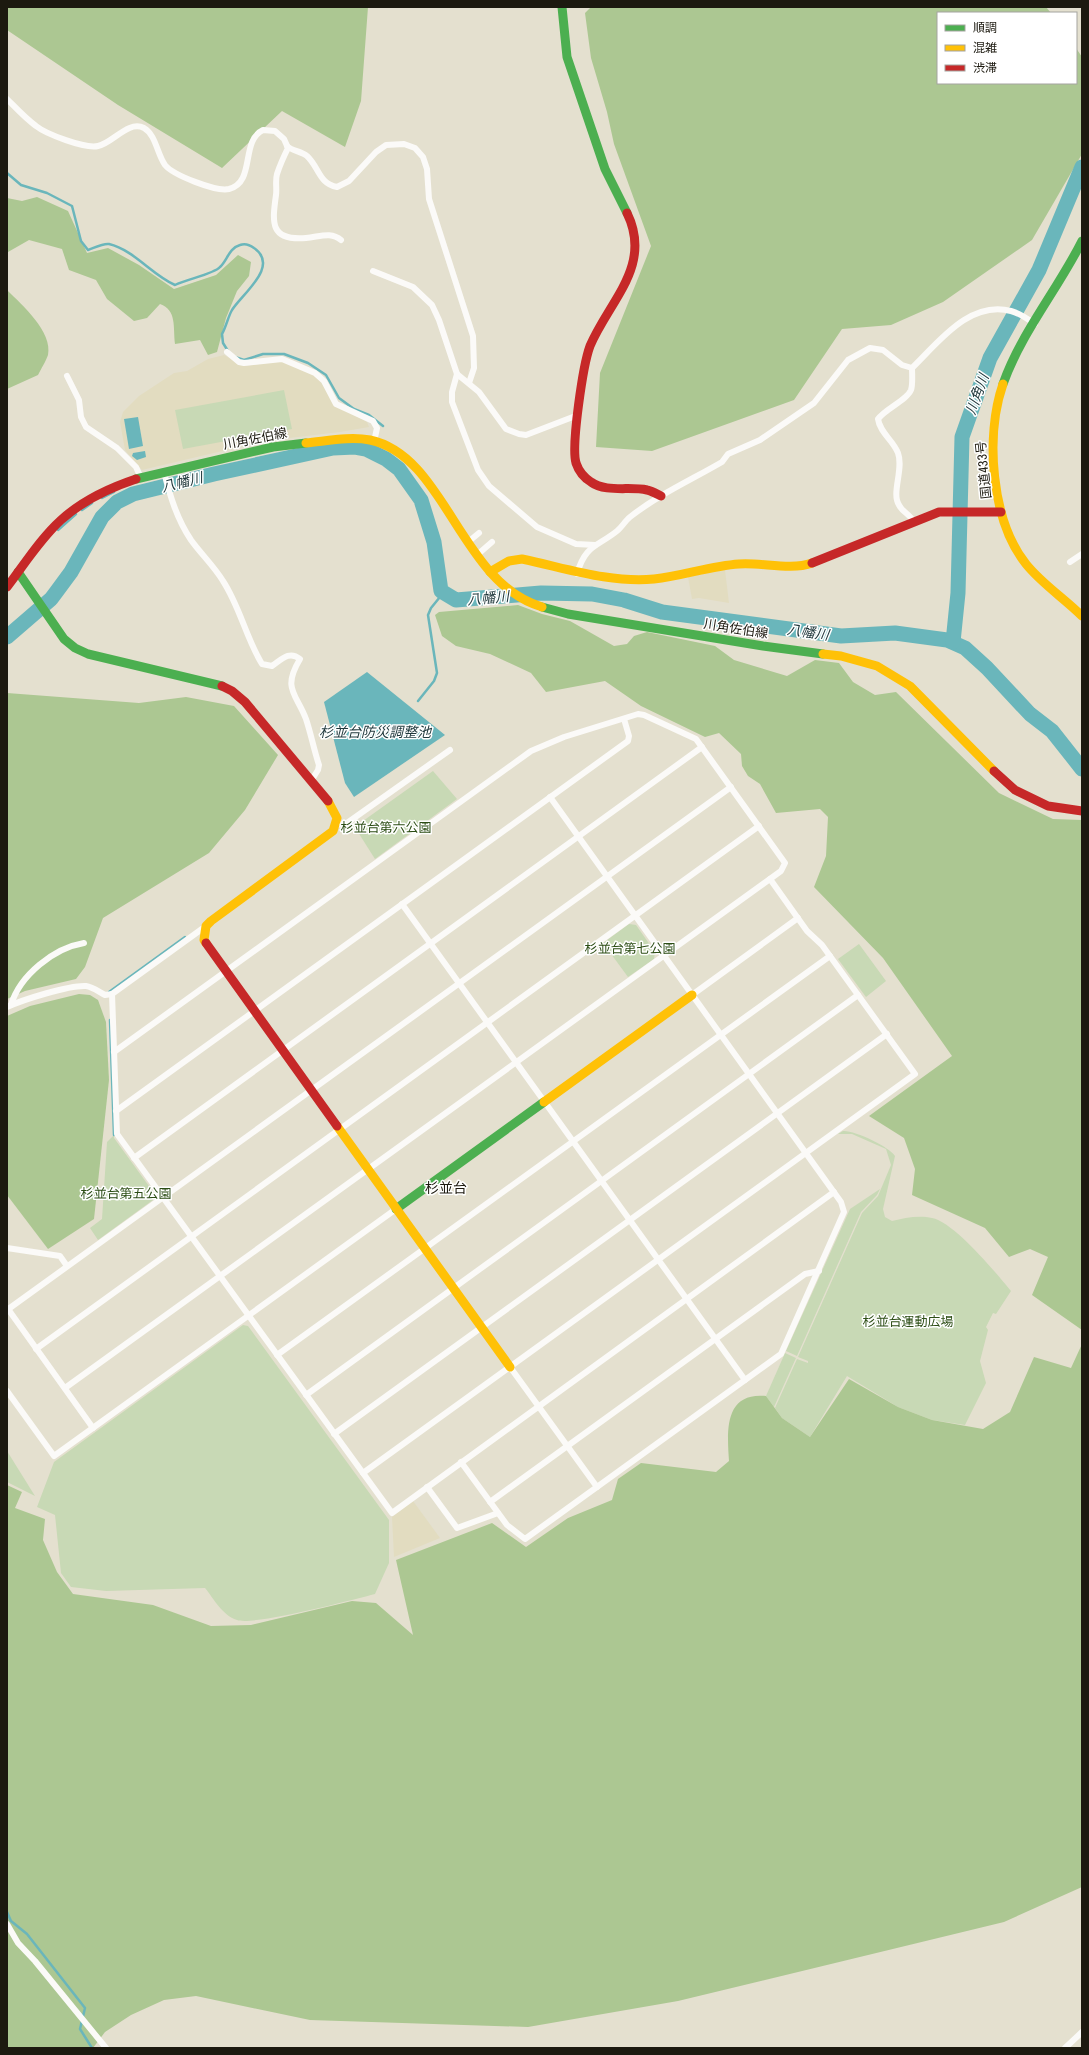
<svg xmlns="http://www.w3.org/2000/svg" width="1089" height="2055" font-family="'Roboto Condensed','Noto Sans JP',sans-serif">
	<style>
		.built { fill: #e2dcc0 }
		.green { fill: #c8d9b5 }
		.forest { fill: #acc792 }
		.water { fill: #6ab6bb }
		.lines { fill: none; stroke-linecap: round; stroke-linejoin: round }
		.stream { stroke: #6ab6bb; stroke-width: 2.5 }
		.river { stroke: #6ab6bb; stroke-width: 15 }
		.street { stroke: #fbfaf8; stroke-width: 6 }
		.fast { stroke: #4caf50; stroke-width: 9 }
		.slow { stroke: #ffc107; stroke-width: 9 }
		.jam { stroke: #c62828; stroke-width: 9 }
		.labels { text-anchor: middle; stroke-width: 3; stroke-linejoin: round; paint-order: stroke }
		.street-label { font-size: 13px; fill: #1c190f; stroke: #fff }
		.park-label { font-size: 13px; fill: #2c4d15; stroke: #fff }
		.water-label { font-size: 14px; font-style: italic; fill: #1f373b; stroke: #fff }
		.neighbourhood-label { font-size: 14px; fill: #1c190f; stroke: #fff }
	</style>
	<rect width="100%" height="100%" fill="#e4e0cf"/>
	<!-- built -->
	<g class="built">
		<polygon points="224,355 244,366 282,361 313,375 319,379 335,405 367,422 369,427 340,432 264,441 142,470 125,450 120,422 123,412 139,396 174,373 187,371 208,359"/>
		<polygon points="725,570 729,603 699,598 692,599 688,577"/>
		<polygon points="413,1501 440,1538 394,1557 392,1517"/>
	</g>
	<!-- green -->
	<g class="green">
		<polygon points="284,390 292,429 183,449 175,410"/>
		<polygon points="433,771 457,799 375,859 356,829 356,826"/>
		<polygon points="629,924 636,925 655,952 654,959 628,977 603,943"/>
		<polygon points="859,944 886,981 866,997 838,959"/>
		<path d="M843,1131C854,1130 890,1147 895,1156L883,1209L885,1217L892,1221C904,1218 919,1215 932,1218C954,1222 996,1273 1011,1291L996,1314L993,1313L986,1327L988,1330L980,1361L986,1383L965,1425L932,1420L898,1407L847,1376L810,1437L782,1418L775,1408L797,1359L808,1363V1361L798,1357L862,1213L878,1196L891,1165L886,1149L852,1134H838Z"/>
		<polygon points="114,1135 114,1138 154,1193 153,1200 98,1240 90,1228 102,1219 107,1142"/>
		<polygon points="880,1189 877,1195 861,1212 797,1356 786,1351 850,1209"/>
		<path d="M243,1325L248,1326L389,1520V1563L375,1594C352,1600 254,1626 237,1620C222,1615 214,1599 205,1588L106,1591L71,1587L61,1573L55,1515L37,1507L54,1462Z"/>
		<polygon points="785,1353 796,1358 774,1407 766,1396"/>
		<polygon points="7,1451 35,1496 7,1482"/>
	</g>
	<!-- forest -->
	<g class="forest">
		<polygon points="7,7 368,7 361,101 345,147 282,111 222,168 118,105 7,30"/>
		<polygon points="591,7 1046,7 1051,13 938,13 938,83 1076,83 1076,48 1082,57 1082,154 1032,240 943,302 891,325 842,329 794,400 652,451 596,447 600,373 651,246 614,144 607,112 591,58 585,13"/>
		<path d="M37,197L68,211L87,253L108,248L139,265L174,289L216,275L238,255L251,262L249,276L237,291L226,318L217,352L208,355L200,340L175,344C173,327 177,310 160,304L147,318L134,321L107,299L96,280L69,270L62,249L29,240L8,252L7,198L22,201Z"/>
		<path d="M7,290C22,305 53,332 48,355C46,361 41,369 38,375L7,389Z"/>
		<polygon points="518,605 542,614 570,621 614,646 627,644 634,636 647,632 715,646 734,660 787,676 815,660 839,663 853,682 875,695 896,692 999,793 1053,819 1082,820 1082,1330 1032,1295 1048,1257 1030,1249 1009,1257 985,1228 912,1195 915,1169 904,1138 869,1116 952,1056 883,958 814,887 826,856 828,817 820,809 776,813 760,784 748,776 742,766 741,754 719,733 705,737 641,706 605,681 546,692 531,673 490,654 456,646 442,636 435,615 439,612"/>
		<polygon points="7,693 139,703 186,697 234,706 278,755 245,810 209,853 103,918 85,967 76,979 25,991 7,999"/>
		<polygon points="79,994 90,995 98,1000 106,1022 109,1080 94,1219 48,1249 7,1195 7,1016 30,1006"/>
		<path d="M1082,1344V1887L1004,1922L678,2001L528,2027L310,2020L196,1996L164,2000L131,2015L105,2032L93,2048H7V1485L22,1492L15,1508L45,1519L43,1540L57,1572L73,1594L153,1605L211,1626L251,1625L352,1601L376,1603L413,1635L396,1560L492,1523L526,1547L568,1518L612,1500L618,1479L641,1463L716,1472L729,1461C727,1431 724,1392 766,1396L782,1418L810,1437L849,1379L898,1407L932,1420L983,1429L1010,1412L1034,1357L1071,1368Z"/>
	</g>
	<!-- water -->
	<g class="water">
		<polygon points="138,417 143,446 129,449 124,419"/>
		<polygon points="145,451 146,457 137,460 132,456 133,453"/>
		<polygon points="367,672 445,735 354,797 345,783 324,702"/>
	</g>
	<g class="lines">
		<!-- stream -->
		<g class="stream">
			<path d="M7,173L21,185L47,193L72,206L81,241L88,250C94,248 103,243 109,244C134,250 152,275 175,285C187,279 214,274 220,267C227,261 229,248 240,245C245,243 250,245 254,248C280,266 243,293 232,310C228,317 226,327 222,334L223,343L228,351"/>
			<polyline points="235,357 244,360 263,354 284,354 308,363 326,375 339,398 354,409 369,415 383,426"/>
			<polyline points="102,498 114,492"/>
			<polyline points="82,510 92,503"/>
			<polyline points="58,530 76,514"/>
			<polyline points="418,701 434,681 437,673 428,615 431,608 444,592"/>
			<polyline points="109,992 185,937"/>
			<polyline points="110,1020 114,1135"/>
			<polyline points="7,1912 11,1921 27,1934 85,2008 80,2029 92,2048"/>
		</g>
		<!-- river -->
		<g class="river">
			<polyline points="7,637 51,599 57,591 71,572 102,517 117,502 133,494 214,474 333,448 355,447 366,449 386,459 399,469 421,500 434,542 441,591 456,600 541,593 592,594 624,600 662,612 841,636 895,633 947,640 965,648 987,668 1030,714 1052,731 1082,769"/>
			<polyline points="953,642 958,593 962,437 990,358 1039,270 1082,167"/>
		</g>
		<!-- street -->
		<g class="street">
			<path d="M7,99C16,108 25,118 36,126C46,134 85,149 98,146C113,143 128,120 144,128C156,135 157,154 165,165C173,175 216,192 229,189C256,182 240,141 263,130L275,131L284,139L288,148C284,156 280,165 277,174C275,181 277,188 276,195C272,223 270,241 306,238C319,237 331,231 341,240"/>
			<path d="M287,146C292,151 301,151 307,156C319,167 319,184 337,187L349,181L376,152L386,145L404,144L415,148L423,157L427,169L429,199L473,336L474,368L469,383"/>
			<polyline points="373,271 413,287 432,305 439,320 457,374 479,392 506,429 519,434 526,435 578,415"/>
			<polyline points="227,352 239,362 244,363 282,359 315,373 324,381 336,404 373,421 377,428 374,442"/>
			<path d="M912,368C912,374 913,384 911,390C907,400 885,409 878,419C880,433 893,440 898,453C904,469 891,493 899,505C902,512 910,514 913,521"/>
			<polyline points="457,374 452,392 452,402 478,470 489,486 537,527 576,544 595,545"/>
			<polyline points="67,376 79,400 81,417 86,427 117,448 136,467 141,478"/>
			<path d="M164,472C170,496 177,519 191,540C201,554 214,566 223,581C240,607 246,638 262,664L272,666C281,660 289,650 300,659C282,689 296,693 306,719C311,734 314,750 319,765L318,770L311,781"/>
			<polyline points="468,542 479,533"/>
			<polyline points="477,555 492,542"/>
			<polyline points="1070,562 1082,554"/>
			<path d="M577,574C585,545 597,547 617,531C622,527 625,521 630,517C658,495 691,480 722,462L728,454L760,440L814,403L848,360L870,348L883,350L902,365L912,368C938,343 969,300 1011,311C1019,313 1028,319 1035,324"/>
			<polyline points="336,825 347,823 450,750"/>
			<polyline points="402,904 745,1380"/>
			<polyline points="206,926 112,994 117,1134 392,1513 834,1192"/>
			<polyline points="692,995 798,918"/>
			<path d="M11,1005C20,975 54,948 84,943"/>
			<path d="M7,1007C22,1000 69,985 86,986C93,987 99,992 105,995L112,994"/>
			<polyline points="116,1111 628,741 629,736 624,719"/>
			<polyline points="134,1158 702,747"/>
			<polyline points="7,1248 60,1256 67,1266"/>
			<polyline points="8,1309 93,1428"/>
			<polyline points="7,1310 731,787"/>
			<polyline points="36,1349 759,826"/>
			<polyline points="277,1355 830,956"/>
			<polyline points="510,1367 597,1487"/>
			<polyline points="65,1388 781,871 785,863 696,739 644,715 638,714 564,737 531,751 114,1052"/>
			<polyline points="7,1391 54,1456 396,1209"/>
			<polyline points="306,1395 858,995"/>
			<polyline points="334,1434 887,1034"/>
			<polyline points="461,1462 507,1525 525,1539 781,1354 844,1212 841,1202 550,797"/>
			<polyline points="363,1473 915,1074 822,945 807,931 770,879"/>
			<polyline points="427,1487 457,1528 498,1513"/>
			<polyline points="490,1502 805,1274 819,1271"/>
			<polyline points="7,1924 18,1943 35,1961 106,2048"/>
			<polyline points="1065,2048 1082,2032"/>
		</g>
		<!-- fast -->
		<g class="fast">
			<polyline points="562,7 567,57 605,169 627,213"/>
			<path d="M1003,384C1021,333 1058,289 1082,241"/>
			<polyline points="136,479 273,447 306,443"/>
			<polyline points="18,572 64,639 75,648 88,654 222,686"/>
			<polyline points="542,607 568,614 763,646 823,654"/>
			<polyline points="396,1209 544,1102"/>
		</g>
		<!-- slow -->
		<g class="slow">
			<path d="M1003,384C985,436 991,520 1026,564C1042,584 1064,598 1082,616"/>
			<path d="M306,443C327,441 350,436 370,440C446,456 460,583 542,607"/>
			<path d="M490,572L509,561L522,559C566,568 609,583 654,579C683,576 710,566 739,564C762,562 790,571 812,563"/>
			<polyline points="823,654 841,656 877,666 910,686 994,771"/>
			<polyline points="206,943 204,940 206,926 211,921 333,831 337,818 328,801"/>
			<polyline points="544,1102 692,995"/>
			<polyline points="337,1126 510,1367"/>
		</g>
		<!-- jam -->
		<g class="jam">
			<path d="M627,213C653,266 609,301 590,346C583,365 571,446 576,463C579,472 583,477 591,482C606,493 630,486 647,490C652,491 657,494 661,496"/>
			<polyline points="812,563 939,512 1001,512"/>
			<path d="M7,587C24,565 40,539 61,520C83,500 109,488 136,479"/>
			<polyline points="222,686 232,691 245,702 328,801"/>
			<polyline points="994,771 1015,790 1048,806 1082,811"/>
			<polyline points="206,943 337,1126"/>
		</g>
	</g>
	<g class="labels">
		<!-- street labels -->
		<g class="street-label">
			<text transform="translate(255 438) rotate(-11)" y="5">川角佐伯線</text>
			<text transform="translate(983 470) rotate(-96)" y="5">国道433号</text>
			<text transform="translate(736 628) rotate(9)" y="5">川角佐伯線</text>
		</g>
		<!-- park labels -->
		<g class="park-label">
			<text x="386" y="832">杉並台第六公園</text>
			<text x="630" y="953">杉並台第七公園</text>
			<text x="126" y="1198">杉並台第五公園</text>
			<text x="908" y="1326">杉並台運動広場</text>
		</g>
		<!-- water labels -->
		<g class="water-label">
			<text transform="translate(977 394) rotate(-70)" y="5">川角川</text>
			<text transform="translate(182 482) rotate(-14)" y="5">八幡川</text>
			<text transform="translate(488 598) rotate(-5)" y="5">八幡川</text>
			<text transform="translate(808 632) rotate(8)" y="5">八幡川</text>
			<text x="375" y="737">杉並台防災調整池</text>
		</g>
		<!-- neighbourhood labels -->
		<g class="neighbourhood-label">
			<text x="446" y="1193">杉並台</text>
		</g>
	</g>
	<!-- border -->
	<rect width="1089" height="2055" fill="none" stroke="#1c190f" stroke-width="16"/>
	<!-- legend -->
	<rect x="937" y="12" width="140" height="72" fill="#ffffff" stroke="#a4a39f"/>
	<rect x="945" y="25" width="20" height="6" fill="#4caf50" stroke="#a4a39f"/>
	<text x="973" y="32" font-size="12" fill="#1c190f">順調</text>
	<rect x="945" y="45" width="20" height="6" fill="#ffc107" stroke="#a4a39f"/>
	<text x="973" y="52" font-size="12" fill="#1c190f">混雑</text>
	<rect x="945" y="65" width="20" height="6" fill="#c62828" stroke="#a4a39f"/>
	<text x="973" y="72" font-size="12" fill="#1c190f">渋滞</text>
</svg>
